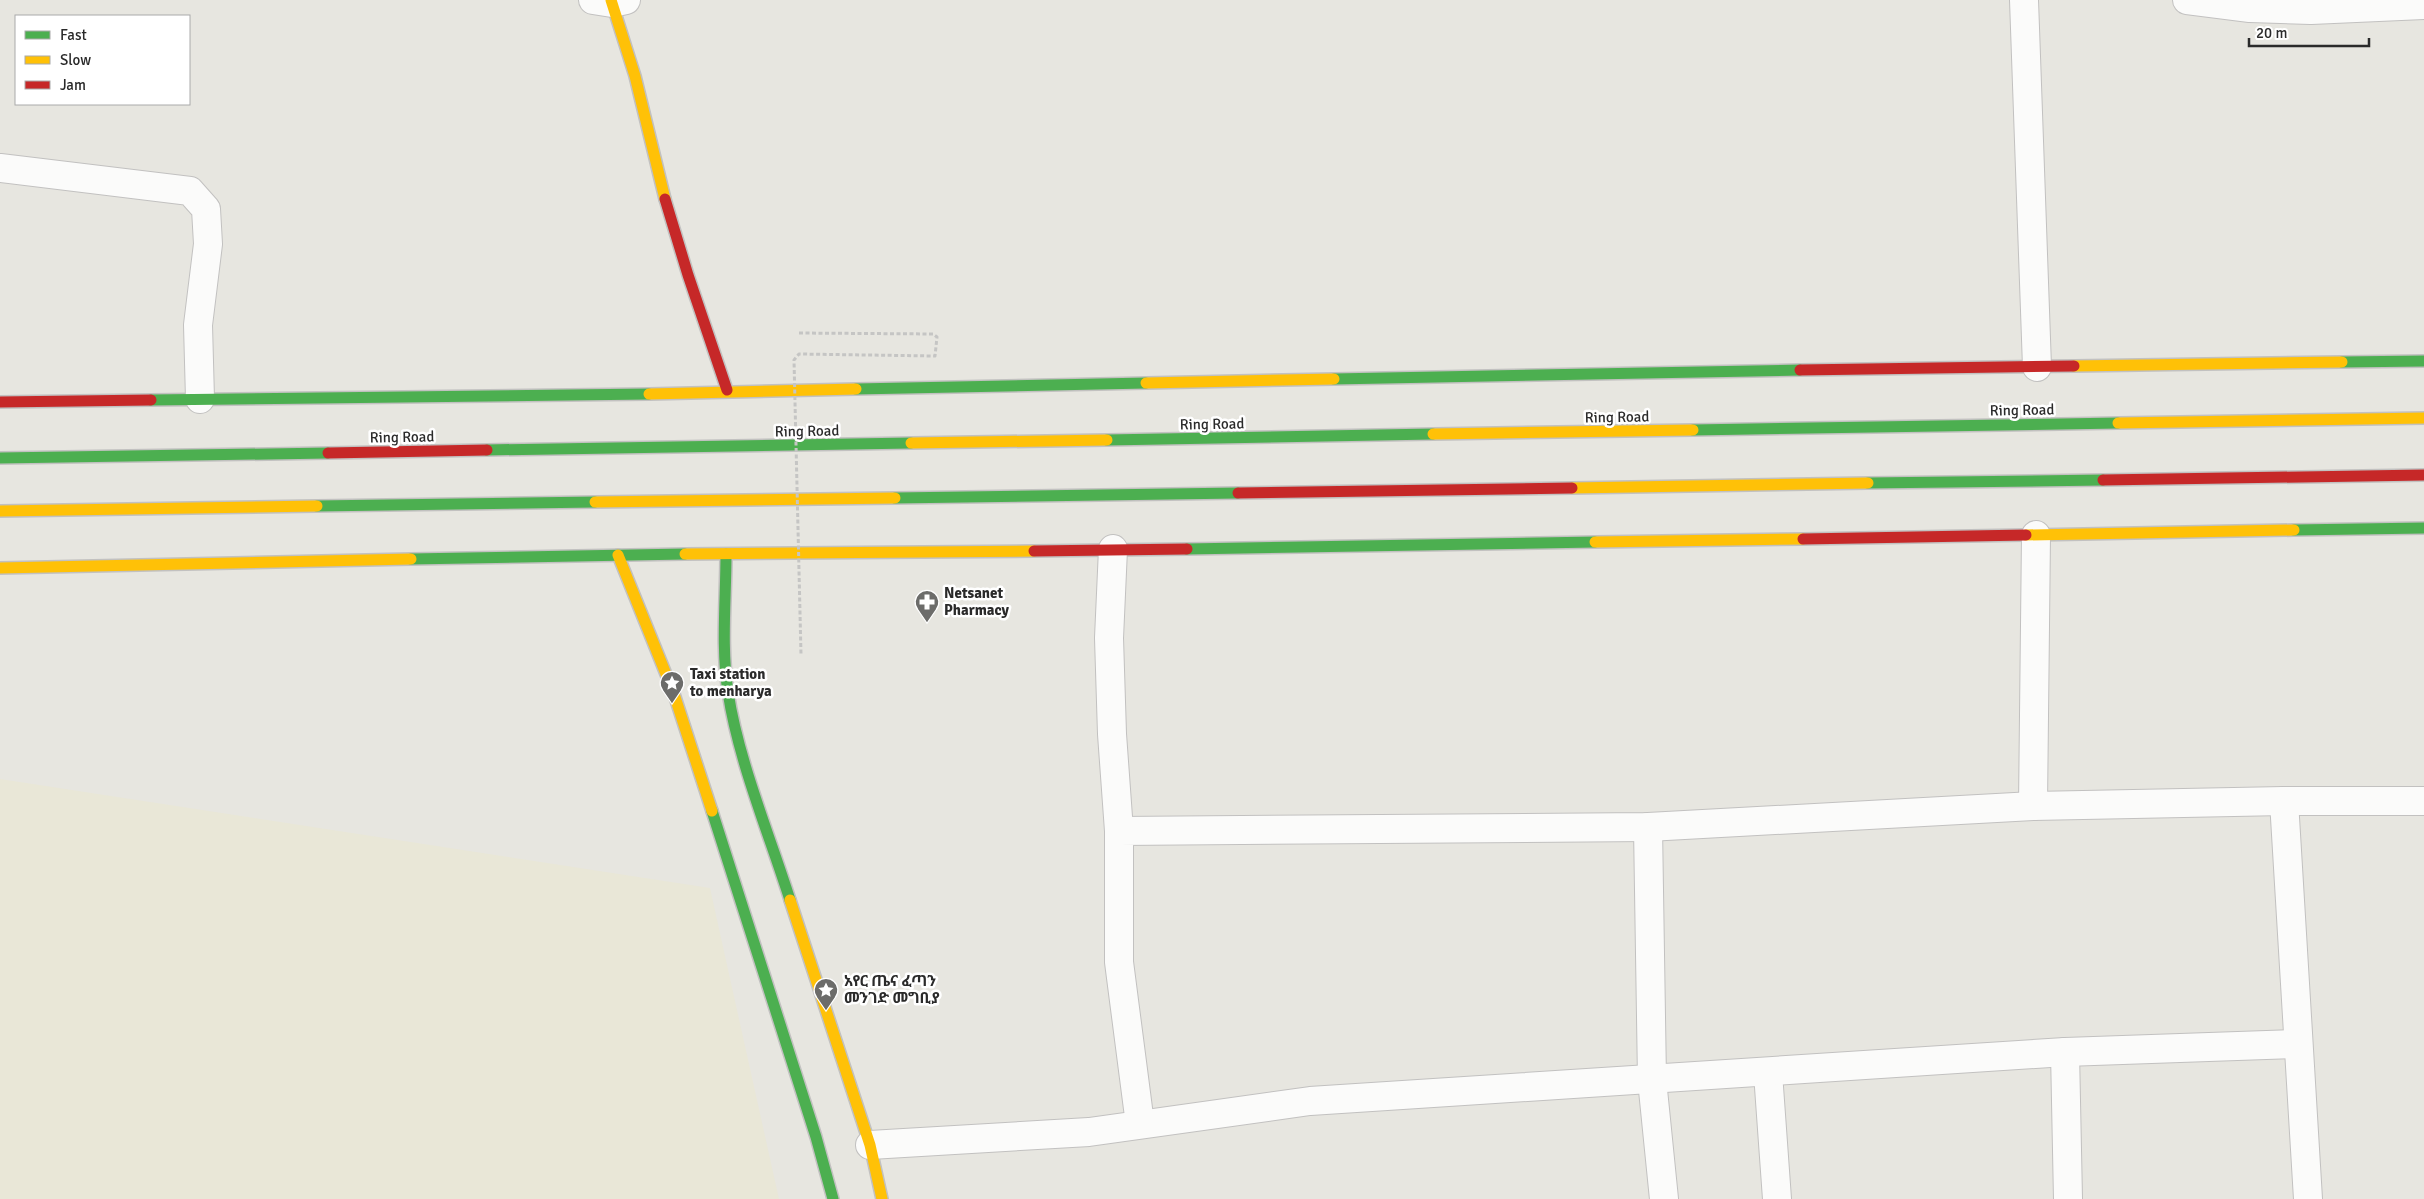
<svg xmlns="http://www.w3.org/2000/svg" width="2424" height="1199" font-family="Signika,'Noto Sans Ethiopic',sans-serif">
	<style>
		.education { fill: #e9e7d7 }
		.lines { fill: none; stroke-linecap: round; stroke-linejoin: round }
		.street-casing { stroke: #c2c1c0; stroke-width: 30 }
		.fast-casing { stroke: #c2c1c0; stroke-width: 14 }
		.slow-casing { stroke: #c2c1c0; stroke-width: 14 }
		.jam-casing { stroke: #c2c1c0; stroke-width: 14 }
		.street { stroke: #fbfbfa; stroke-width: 28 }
		.fast { stroke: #4caf50; stroke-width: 11 }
		.slow { stroke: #ffc107; stroke-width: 11 }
		.jam { stroke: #c62828; stroke-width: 11 }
		.path-bridge { stroke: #c5c5c4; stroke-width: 3; stroke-dasharray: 4 2.5; stroke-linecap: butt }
		.labels { text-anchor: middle; stroke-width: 5; stroke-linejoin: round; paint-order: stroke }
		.street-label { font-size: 15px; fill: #2a2a2a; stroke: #fff }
		.poi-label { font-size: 15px; font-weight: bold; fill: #2a2a2a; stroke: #fff; text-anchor: start }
	</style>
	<rect width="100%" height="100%" fill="#e7e6e0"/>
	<!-- education -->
	<polygon class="education" points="0,779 710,888 779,1199 0,1199"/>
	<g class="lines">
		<!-- street casing -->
		<g class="street-casing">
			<g id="street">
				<polyline points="593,0 612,3 626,0"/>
				<polyline points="2024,0 2037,367"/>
				<polyline points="2187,0 2250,8 2311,10 2424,5"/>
				<polyline points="0,168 190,191 206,209 208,244 198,325 200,399"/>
				<polyline points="1113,549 1109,638 1112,734 1119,831"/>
				<polyline points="2033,806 2036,535"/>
				<polyline points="1648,827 1652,1080 1664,1199"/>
				<polyline points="2065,1052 2068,1199"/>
				<polyline points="1768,1073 1777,1199"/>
				<polyline points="1140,1124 1119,962 1119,831 1648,827 2033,806 2284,801"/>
				<polyline points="870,1145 1089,1132 1310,1101 2065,1052 2297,1044"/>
				<polyline points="2308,1199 2284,801 2424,801"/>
			</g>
		</g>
		<!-- fast casing -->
		<g class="fast-casing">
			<g id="fast">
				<polyline points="2342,362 2424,361"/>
				<polyline points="1334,379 1800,370"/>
				<polyline points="856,389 1146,383"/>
				<polyline points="151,400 649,394"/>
				<polyline points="1693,430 2118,423"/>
				<polyline points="1107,440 1433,434"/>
				<polyline points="487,450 911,443"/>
				<polyline points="0,458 328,453"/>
				<polyline points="1868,483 2103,480"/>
				<polyline points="895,498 1238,493"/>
				<polyline points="317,506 595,502"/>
				<polyline points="2294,530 2424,528"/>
				<polyline points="1187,549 1595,542"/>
				<path d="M726,554C726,599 721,647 728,692C738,759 769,834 790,900"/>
				<polyline points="411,559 685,554"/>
				<polyline points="712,811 816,1137 833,1199"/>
			</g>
		</g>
		<!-- slow casing -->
		<g class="slow-casing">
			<g id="slow">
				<polyline points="611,0 635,76 665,199"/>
				<polyline points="2074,366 2342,362"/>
				<polyline points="1146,383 1334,379"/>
				<polyline points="649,394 856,389"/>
				<polyline points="2118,423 2424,418"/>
				<polyline points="1433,434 1693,430"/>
				<polyline points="911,443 1107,440"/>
				<polyline points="1572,488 1868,483"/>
				<polyline points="595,502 895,498"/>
				<polyline points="0,511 317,506"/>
				<polyline points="2026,535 2294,530"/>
				<polyline points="1595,542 1803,539"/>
				<polyline points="685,554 1034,551"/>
				<polyline points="618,555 674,694 712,811"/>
				<polyline points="0,568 411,559"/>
				<polyline points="790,900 870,1145 882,1199"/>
			</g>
		</g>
		<!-- jam casing -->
		<g class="jam-casing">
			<g id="jam">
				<polyline points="665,199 688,275 727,390"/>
				<polyline points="1800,370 2074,366"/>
				<polyline points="0,402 151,400"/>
				<polyline points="328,453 487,450"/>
				<polyline points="2103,480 2424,475"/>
				<polyline points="1238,493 1572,488"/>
				<polyline points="1803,539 2026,535"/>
				<polyline points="1034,551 1187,549"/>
			</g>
		</g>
		<!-- street -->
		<use href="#street" class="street"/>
		<!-- fast -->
		<use href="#fast" class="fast"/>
		<!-- slow -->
		<use href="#slow" class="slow"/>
		<!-- jam -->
		<use href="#jam" class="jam"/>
		<!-- path-bridge -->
		<polyline class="path-bridge" points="799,333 933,334 937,337 935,356 799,354 794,360 801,655"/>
	</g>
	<!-- icons -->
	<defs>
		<g id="pharmacy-pin" transform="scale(1.25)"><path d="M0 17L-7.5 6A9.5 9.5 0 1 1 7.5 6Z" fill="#6c6c6a" stroke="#fff"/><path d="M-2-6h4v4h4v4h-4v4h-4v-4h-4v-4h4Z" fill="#fff"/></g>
		<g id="sight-pin" transform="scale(1.25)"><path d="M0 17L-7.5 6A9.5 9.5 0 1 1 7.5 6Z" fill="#6c6c6a" stroke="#fff"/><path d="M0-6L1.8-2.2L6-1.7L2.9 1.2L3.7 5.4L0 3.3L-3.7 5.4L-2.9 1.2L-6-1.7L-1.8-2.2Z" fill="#fff"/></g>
	</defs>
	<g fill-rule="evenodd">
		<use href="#pharmacy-pin" x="927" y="602"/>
		<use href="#sight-pin" x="672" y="683"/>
		<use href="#sight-pin" x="826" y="990"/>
	</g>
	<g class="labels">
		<!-- street labels -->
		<g class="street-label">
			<text transform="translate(2022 410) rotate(-1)" y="5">Ring Road</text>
			<text transform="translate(1617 417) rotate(-1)" y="5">Ring Road</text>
			<text transform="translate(1212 424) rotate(-1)" y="5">Ring Road</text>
			<text transform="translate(807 431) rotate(-1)" y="5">Ring Road</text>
			<text transform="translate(402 437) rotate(-1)" y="5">Ring Road</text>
		</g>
		<!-- poi labels -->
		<g class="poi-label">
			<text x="944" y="598">Netsanet<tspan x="944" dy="17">Pharmacy</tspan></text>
			<text x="690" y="679">Taxi station<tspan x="690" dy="17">to menharya</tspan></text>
			<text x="844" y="986">አየር ጤና ፈጣን<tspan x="844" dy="17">መንገድ መግቢያ</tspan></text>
		</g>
	</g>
	<!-- legend -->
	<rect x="15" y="15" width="175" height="90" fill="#ffffff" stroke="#aaaaaa"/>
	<rect x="25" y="31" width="25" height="8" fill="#4caf50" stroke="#aaaaaa"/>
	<text x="60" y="40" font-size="15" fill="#2a2a2a">Fast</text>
	<rect x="25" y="56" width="25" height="8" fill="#ffc107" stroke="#aaaaaa"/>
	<text x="60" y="65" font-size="15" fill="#2a2a2a">Slow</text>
	<rect x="25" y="81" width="25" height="8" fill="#c62828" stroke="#aaaaaa"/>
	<text x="60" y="90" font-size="15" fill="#2a2a2a">Jam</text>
	<!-- scale -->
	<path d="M2249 38v8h120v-8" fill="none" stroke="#2a2a2a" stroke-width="2.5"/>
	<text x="2256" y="38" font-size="15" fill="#2a2a2a" stroke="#ffffff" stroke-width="4" paint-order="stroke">20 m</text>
</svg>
